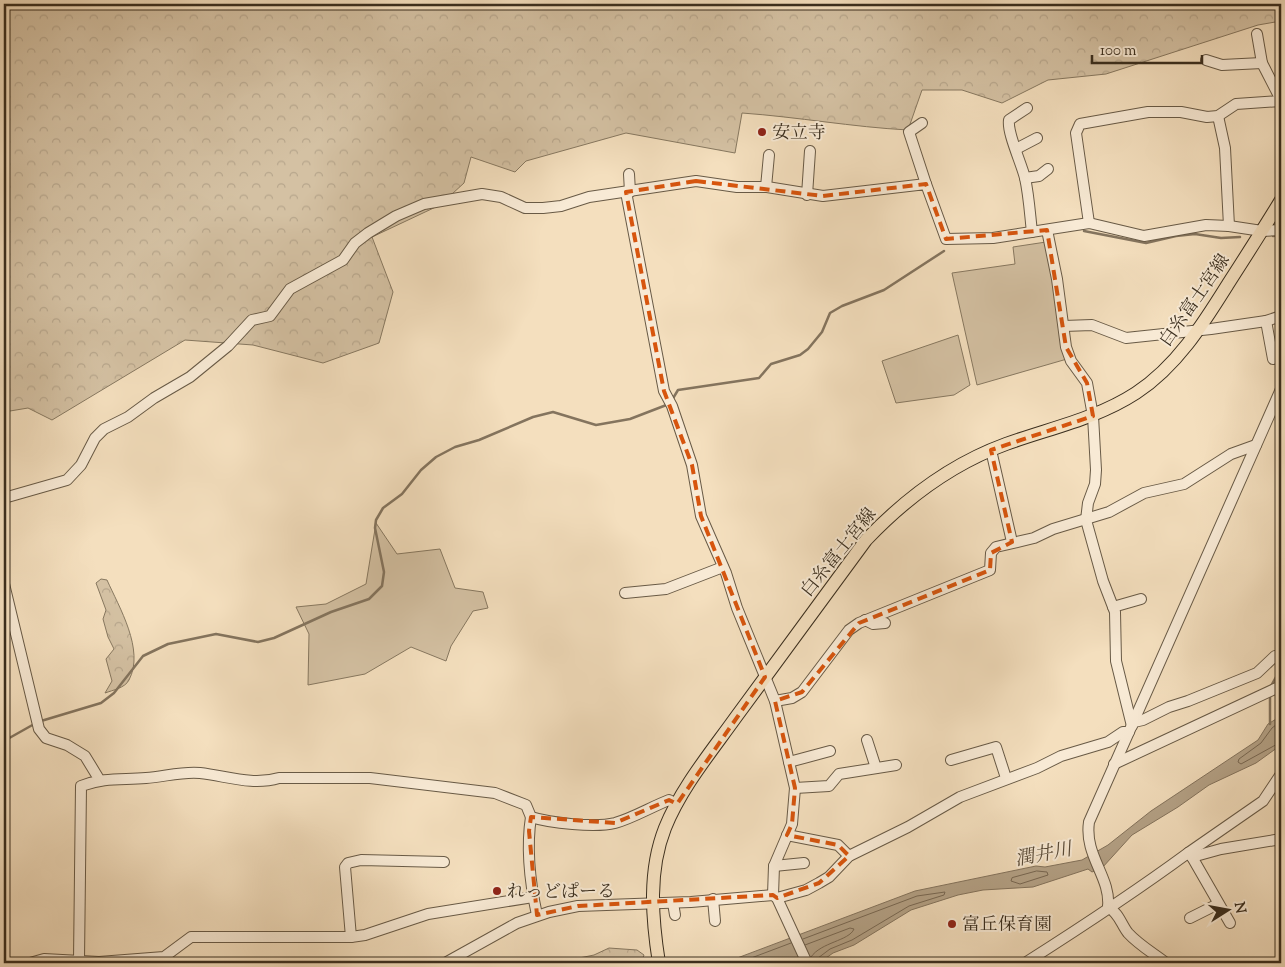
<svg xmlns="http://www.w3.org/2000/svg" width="1285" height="967" font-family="'Sorts Mill Goudy','Noto Serif JP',serif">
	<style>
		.grass { fill: #d4c1a3; stroke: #877860 }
		.forest { fill: url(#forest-crowns); stroke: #877860 }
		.water { fill: #b5a388; stroke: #84745e }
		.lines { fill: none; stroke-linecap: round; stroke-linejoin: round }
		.shore { stroke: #786853; stroke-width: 1 }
		.stream { stroke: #84745e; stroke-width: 2.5 }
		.minor-casing { stroke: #685a46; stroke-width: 12 }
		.major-casing { stroke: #3a2e1e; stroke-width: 14 }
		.minor { stroke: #f8ead5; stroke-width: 10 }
		.major { stroke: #f4dfbe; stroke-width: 12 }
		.marked { fill: none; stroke: #d7550e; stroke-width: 4; stroke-dasharray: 10 6; stroke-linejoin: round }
		.poi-dot { fill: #8f2418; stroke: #f8ead5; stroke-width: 2 }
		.labels { text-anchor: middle; stroke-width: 4; stroke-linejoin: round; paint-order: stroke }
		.poi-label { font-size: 18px; fill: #3a2e1e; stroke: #f8ead5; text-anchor: start }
		.street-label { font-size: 18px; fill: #3a2e1e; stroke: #f8ead5 }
		.water-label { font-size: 19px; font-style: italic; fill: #594b38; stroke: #f8ead5 }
	</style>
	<defs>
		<pattern id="forest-crowns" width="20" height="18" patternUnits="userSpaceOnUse" patternTransform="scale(1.25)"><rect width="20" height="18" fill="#d4c1a3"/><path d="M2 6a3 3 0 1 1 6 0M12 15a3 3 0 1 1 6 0" fill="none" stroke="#b7a68c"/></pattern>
	</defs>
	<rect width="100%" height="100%" fill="#f4dfbe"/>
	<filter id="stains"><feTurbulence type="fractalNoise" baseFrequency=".004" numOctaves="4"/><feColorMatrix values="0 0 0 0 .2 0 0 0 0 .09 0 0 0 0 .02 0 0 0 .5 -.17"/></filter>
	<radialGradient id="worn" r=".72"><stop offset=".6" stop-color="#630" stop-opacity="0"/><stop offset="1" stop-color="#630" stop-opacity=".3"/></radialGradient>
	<!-- grass -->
	<g class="grass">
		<polygon points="1046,242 1067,359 977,385 952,273 1015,264 1013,247"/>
		<polygon points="958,335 970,385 954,395 896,403 882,361"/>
		<polygon points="376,523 397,554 440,549 455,588 483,592 488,608 473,611 451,646 446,661 411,647 365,674 308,685 309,634 296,607 326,604 366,584"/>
	</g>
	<!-- forest -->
	<g class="forest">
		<path d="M4,4H1281V21L1258,25L1106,74L1048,80L1002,103L962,90H922L908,130C852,127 798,117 742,113L735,153L626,133L526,161L515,172L471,157L464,183L440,205L372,237L393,292L379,343L323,363L253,345L185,340L52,420L28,408L4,412Z"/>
		<path d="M101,579L107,580C119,607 145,650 129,680C125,688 113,690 105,693L112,681L106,659L114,649L108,637L103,619L106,610L96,583Z"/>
		<polygon points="609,948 637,950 644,955 641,963 555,963 594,955"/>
	</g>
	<!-- water -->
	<polygon class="water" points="1281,716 1281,745 1256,763 1209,785 1178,807 1132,835 1102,868 1092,872 1088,869 1033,887 983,890 958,895 911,910 854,945 833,953 819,963 724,963 915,891 1036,866 1045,867 1082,860 1108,845 1151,811 1258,740 1268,724"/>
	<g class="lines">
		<!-- shore -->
		<g class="shore">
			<polyline points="1281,721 1272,728 1261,743 1239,759 1238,762 1241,764 1281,742"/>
			<polygon points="1037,871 1047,872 1048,875 1020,884 1011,881 1012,878"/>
			<polyline points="803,939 917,896 945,892 944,895 909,906 852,940 830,949 818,958 817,963"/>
			<path d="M805,945L850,928L854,929C849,941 821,942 811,957"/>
			<polyline points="738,963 791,943"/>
		</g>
		<!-- stream -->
		<g class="stream">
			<polyline points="1084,231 1146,243 1176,236 1195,234 1221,238 1240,237"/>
			<polyline points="1273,236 1281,235"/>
			<polyline points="672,400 678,390 759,378 771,364 800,355 808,349 822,332 830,313 842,306 884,290 944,251"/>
			<polyline points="1271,686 1281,668"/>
			<polyline points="1270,694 1270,724"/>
			<polyline points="41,721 101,703 114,693 143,656 168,644 216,634 258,642 274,638 331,612 369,599 382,586 384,572 375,528 376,520 383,508 402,494 421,470 436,457 455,447 479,440 533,417 553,412 596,425 630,419 669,404"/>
			<polyline points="4,741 36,723"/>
		</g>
		<!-- minor casing -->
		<g class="minor-casing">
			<g id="minor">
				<polyline points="1257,34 1262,63 1281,100"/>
				<polyline points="1206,60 1222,65 1262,63"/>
				<path d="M1027,108L1009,120C1007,133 1021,162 1025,178C1029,196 1030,215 1032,232"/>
				<polyline points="1218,116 1225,148 1229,226"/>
				<polyline points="922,123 909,132 926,184"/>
				<polyline points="1016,149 1037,138"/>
				<polyline points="629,174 630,192"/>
				<polyline points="1025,178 1039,176 1048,169"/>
				<polyline points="766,187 769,155"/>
				<polyline points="626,192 664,391 672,406 692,465 701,516 726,573 737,608 775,701 795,788 792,824 774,866 773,895 777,898 807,963"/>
				<polyline points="807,195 810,151"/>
				<polyline points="1089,223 1076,133 1080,124 1148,112 1181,112 1207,117 1218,116 1236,104 1281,101"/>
				<polyline points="1047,230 1057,279 1066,347 1071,361 1087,383 1093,416 1096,470 1095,484 1088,503 1086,520 1103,581 1115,612 1116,661 1132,726"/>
				<polyline points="1266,321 1273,359"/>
				<polyline points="1064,326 1092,325 1126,338 1211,329 1266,321 1281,316"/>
				<polyline points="991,450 1012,542"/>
				<polyline points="4,498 67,480 81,465 95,438 104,429 128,417 154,398 190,377 228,346 252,320 270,316 290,289 343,260 355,243 368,233 396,216 424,204 482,194 501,197 525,208 543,208 561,206 589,197 696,181 737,187 767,187 823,196 926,184 946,239 993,238 1089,223 1144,236 1206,225 1229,226 1262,231 1281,230"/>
				<polyline points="4,584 39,729 46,738 67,745 85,756 99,779"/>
				<polyline points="625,593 666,589 723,567"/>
				<polyline points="1113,607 1141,599"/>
				<polyline points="865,620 873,624 885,623"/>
				<polyline points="775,701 792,698 802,692 849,630 859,623 990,570 991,553 996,547 1034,538 1053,529 1109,512 1144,493 1184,484 1231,454 1256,445"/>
				<polyline points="1134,722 1143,720 1169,707 1188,701 1257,673 1275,656"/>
				<polyline points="867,740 876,768"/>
				<polyline points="951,760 996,747 1006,778"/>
				<polyline points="789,762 830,751"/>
				<polyline points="1114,764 1281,686"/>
				<polyline points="795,788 829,786 839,774 896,765"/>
				<path d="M531,817C526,849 530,883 537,915"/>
				<polyline points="787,835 838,845 849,856"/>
				<polyline points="1188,853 1263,801 1281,774"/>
				<polyline points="1192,857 1230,923"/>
				<polyline points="774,866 804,863"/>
				<polyline points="777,898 806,890 819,883 829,877 849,856 908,827 960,797 1037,768 1061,756 1108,742 1123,732 1129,732"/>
				<polyline points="713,899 715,921"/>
				<polyline points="673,903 675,915"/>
				<path d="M1108,907C1111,877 1084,856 1089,822L1281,389"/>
				<path d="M1108,907C1119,913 1121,924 1128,933C1139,945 1153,953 1166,963"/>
				<polyline points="1190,918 1218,904"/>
				<polyline points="351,937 345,867 348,863 361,860 444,862"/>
				<path d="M79,960L81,786C105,777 121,780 146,778C163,777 183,771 200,773C227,776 252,786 279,778H370L495,793L526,805L531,817C550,823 595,828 615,823C633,818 651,807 669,800L677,804"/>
				<polyline points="30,963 44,959 99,962 164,957 191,937 351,937 365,935 428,914 533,897"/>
				<polyline points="445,963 517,923 549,912 578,906 691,902 773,895"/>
				<path d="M1025,963C1080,928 1135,892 1188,853L1192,857L1221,849L1281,839"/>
			</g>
		</g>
		<!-- major casing -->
		<g class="major-casing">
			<path id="major" d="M659,963C652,919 648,871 665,828C681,788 711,752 736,717C779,658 823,599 866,540C906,498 951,464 1006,444C1050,428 1096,419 1136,393C1177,366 1203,324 1228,284C1246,256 1264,228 1281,200"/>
		</g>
		<!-- minor -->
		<use href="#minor" class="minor"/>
		<!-- major -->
		<use href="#major" class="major"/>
	</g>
	<!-- marked area -->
	<path class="marked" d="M696,181L823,196L926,184L946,239L1047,230L1066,347L1087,383L1093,416L991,450L1012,542L991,553L990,570L859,623L802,692L775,701L795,788L792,824L787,835L838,845L849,856L819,883L777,898L773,895L578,906L537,915L529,831L531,817L615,823L669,800L677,804L765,677L701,516L692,465L664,391L626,192Z"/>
	<!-- markers -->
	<g class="poi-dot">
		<circle cx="762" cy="132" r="5"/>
		<circle cx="497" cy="891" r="5"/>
		<circle cx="952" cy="924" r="5"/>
	</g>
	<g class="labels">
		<!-- poi labels -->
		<g class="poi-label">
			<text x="772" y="138">安立寺</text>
			<text x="507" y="897">れっどぱーる</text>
			<text x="962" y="930">富丘保育園</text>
		</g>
		<!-- street labels -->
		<g class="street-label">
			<text transform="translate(1194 300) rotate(-55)" y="6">白糸富士宮線</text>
			<text transform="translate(838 552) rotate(-51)" y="6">白糸富士宮線</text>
		</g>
		<!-- water labels -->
		<g class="water-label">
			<text transform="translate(1043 853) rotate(-11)" y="7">潤井川</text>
		</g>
	</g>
	<!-- margin -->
	<rect width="1285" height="967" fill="none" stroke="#f4dfbe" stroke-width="20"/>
	<rect x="5" y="5" width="1275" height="957" fill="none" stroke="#3a2e1e" stroke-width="2.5"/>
	<rect x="10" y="10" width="1265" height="947" fill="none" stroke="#3a2e1e"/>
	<!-- north arrow -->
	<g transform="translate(1228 910) rotate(79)" stroke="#f8ead5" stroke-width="4" paint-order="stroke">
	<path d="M0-4L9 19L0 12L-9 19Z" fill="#3a2e1e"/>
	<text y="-8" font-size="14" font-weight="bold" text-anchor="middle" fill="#3a2e1e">N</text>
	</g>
	<!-- scale -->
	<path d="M1092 55v8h110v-8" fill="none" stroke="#3a2e1e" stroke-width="2.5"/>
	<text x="1100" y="55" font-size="15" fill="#3a2e1e" stroke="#f8ead5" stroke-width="4" paint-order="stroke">100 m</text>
	<rect width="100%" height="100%" filter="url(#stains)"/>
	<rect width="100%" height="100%" fill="url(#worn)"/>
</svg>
